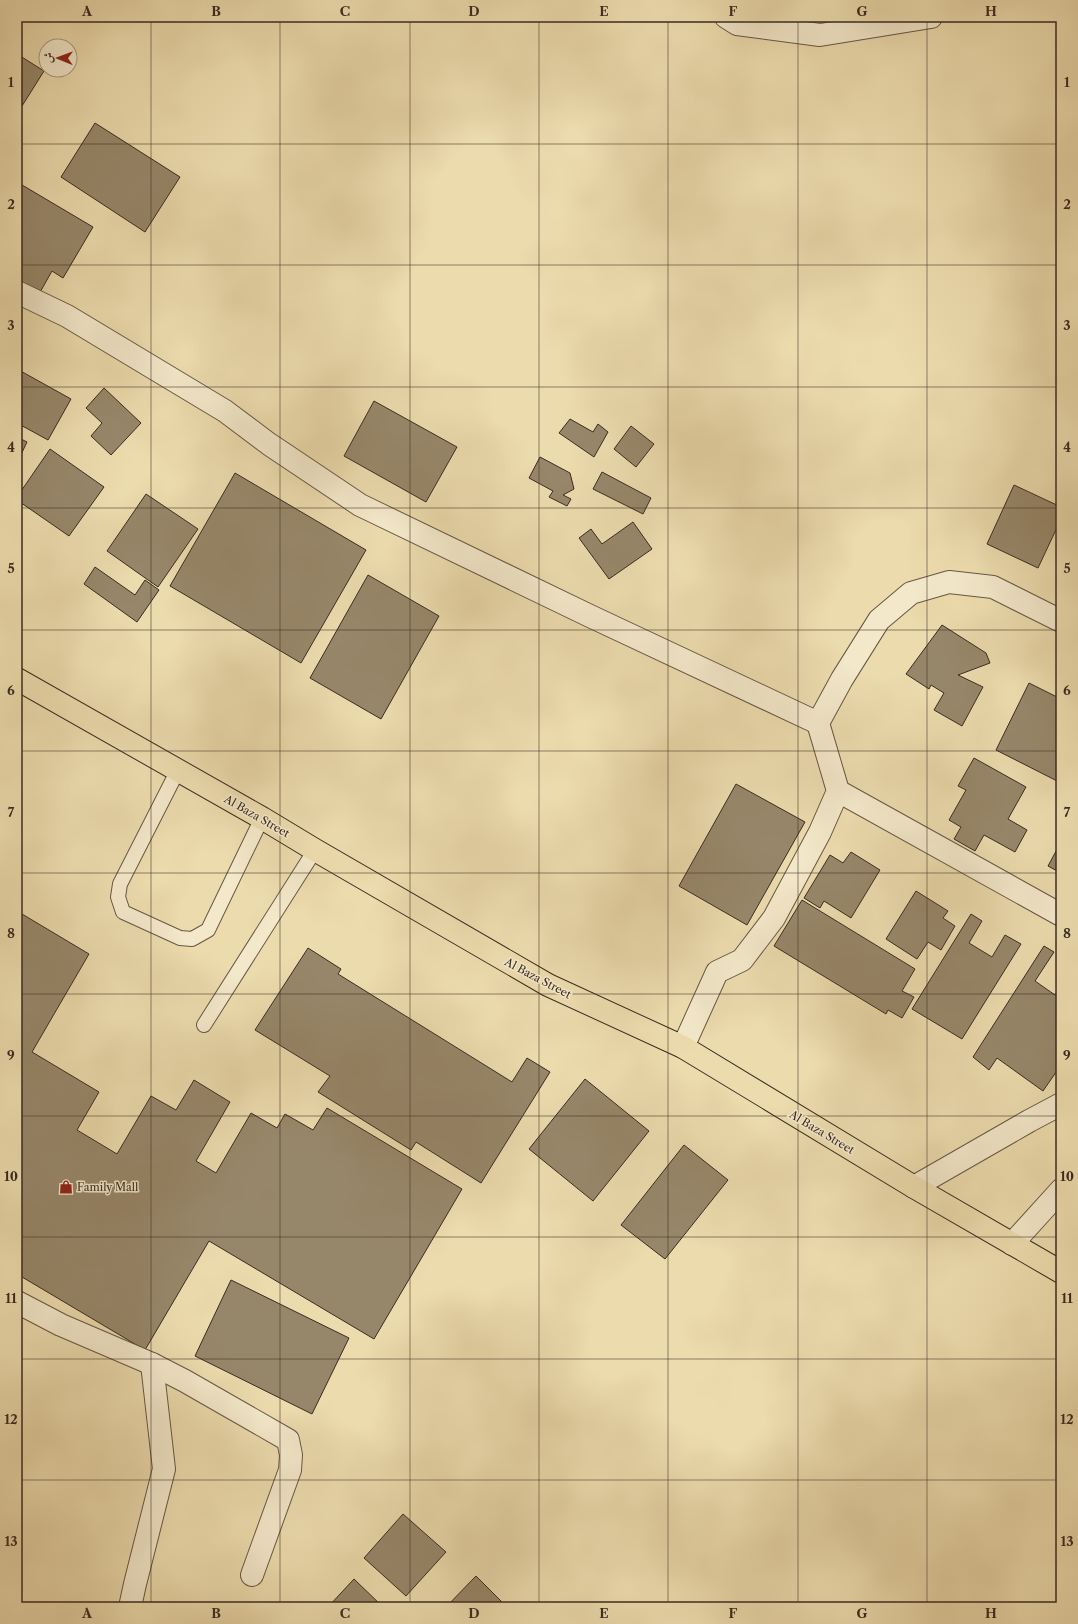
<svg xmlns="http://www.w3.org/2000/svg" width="1078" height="1624" font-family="'Libre Caslon Text',Amiri,serif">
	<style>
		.building { fill: #97876a; stroke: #3a2b21 }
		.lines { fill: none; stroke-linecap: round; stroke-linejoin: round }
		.lane-casing { stroke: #665744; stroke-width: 16 }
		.street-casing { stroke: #665744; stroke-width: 24 }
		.primary-casing { stroke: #3a2b21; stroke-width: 24 }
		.lane { stroke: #f3e8ca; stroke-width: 14 }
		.street { stroke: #f3e8ca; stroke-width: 22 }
		.primary { stroke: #ecdbad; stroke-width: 22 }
		.grid { fill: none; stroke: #3a2b21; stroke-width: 1; stroke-opacity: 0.55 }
		.labels { text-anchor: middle; stroke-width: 3; stroke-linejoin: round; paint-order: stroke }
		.street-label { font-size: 11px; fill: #3a2b21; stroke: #f3e8ca }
		.poi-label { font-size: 11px; fill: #3a2b21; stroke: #f3e8ca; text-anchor: start }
		.neatline { fill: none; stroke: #3a2b21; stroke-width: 1.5 }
		.grid-label { font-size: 13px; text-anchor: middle; font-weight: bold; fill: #3a2b21 }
	</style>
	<rect width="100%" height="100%" fill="#ecdbad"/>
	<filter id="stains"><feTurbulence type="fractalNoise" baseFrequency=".005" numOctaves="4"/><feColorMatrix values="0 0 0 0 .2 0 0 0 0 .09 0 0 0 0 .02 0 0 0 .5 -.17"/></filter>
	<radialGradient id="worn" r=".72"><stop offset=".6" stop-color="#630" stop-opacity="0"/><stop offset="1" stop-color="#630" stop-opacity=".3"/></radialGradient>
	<!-- building -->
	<g class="building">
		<polygon points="808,17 833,17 832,22"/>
		<polygon points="17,54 44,71 17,114"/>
		<polygon points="95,123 180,177 145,232 61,177"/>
		<polygon points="17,182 93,227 63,278 52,271 39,294 17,281"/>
		<polygon points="17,369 71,399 48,440 17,423"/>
		<polygon points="104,388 141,423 111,455 91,436 102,423 86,408"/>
		<polygon points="374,401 457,447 426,502 344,456"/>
		<polygon points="570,419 593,432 598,424 608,432 594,457 559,433"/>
		<polygon points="631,426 654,444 636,467 614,449"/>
		<polygon points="17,437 27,442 17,463"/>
		<polygon points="50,449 104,487 69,536 17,500 17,497"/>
		<polygon points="540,457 570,473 574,489 563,495 571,499 567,506 549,497 553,491 529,478"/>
		<polygon points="602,472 651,498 643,514 593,489"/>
		<polygon points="235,473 366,550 301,663 170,586"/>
		<polygon points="1014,485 1061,507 1061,519 1038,568 987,544"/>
		<polygon points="146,494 198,529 158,587 107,551"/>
		<polygon points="633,522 652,549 609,579 579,538 591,529 602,544"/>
		<polygon points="95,567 135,595 145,580 159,590 137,622 84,584"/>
		<polygon points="368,575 439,616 381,719 310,678"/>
		<polygon points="942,625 986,653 990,663 958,675 983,687 962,726 934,710 944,693 931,685 929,689 906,674"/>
		<polygon points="1029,683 1061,699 1061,783 996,750"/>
		<polygon points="974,758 1026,787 1008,819 1027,830 1015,852 984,835 975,851 954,839 961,827 949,820 966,790 958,786"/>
		<polygon points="736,784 805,822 747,925 679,886"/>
		<polygon points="1061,842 1061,873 1048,866"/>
		<polygon points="851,852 880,870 851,918 824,901 820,908 804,898 830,855 843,863"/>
		<polygon points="916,891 948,911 943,918 955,926 941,950 928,942 917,959 886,939"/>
		<polygon points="802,900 915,969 902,991 914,997 902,1018 888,1010 886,1014 774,946"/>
		<polygon points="17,911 89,954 32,1052 99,1092 77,1130 117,1154 151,1096 176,1110 194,1080 230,1102 196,1161 216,1173 251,1113 277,1128 285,1114 313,1130 327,1108 462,1189 374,1339 209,1241 145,1350 17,1274"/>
		<polygon points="971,914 982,921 969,943 992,957 1005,935 1021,944 962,1039 912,1009"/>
		<polygon points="1044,946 1054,952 1035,981 1055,995 1061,986 1061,1065 1043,1091 997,1058 989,1070 973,1057"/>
		<polygon points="308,948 341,969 338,974 512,1082 527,1058 550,1072 481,1183 416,1142 411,1150 318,1092 330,1076 255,1030"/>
		<polygon points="585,1079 649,1131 593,1201 529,1149"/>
		<polygon points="684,1145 728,1180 665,1259 621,1225"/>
		<polygon points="231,1280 349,1338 312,1414 195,1356"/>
		<polygon points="403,1514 446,1552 406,1596 364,1558"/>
		<polygon points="476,1576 507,1607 446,1607"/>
		<polygon points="354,1579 383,1607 328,1607"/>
	</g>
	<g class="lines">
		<!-- lane casing -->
		<g class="lane-casing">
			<g id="lane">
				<polyline points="178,770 120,884 118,897 123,912 180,938 192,939 208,930 262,818"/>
				<polyline points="204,1025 315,850"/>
			</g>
		</g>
		<!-- street casing -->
		<g class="street-casing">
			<g id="street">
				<polyline points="726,17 737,24 820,35 931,17"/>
				<polyline points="17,292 67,316 225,411 269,444 360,505 590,616 818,723"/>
				<polyline points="838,791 1061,915"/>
				<polyline points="683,1047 717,972 742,960 774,918 820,832 838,791 818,723 842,679 879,620 911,593 949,582 993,587 1061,621"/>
				<polyline points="914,1187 1029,1121 1061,1104"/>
				<polyline points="1012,1244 1061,1190"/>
				<polyline points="17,1302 61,1325 152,1364 185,1381 288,1440 291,1455 290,1470 252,1575"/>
				<polyline points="130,1607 135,1584 164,1469 152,1364"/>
			</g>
		</g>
		<!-- primary casing -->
		<g class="primary-casing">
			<polyline id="primary" points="17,679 262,818 315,850 548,985 683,1047 914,1187 1061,1272"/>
		</g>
		<!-- lane -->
		<use href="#lane" class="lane"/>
		<!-- street -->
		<use href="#street" class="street"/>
		<!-- primary -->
		<use href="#primary" class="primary"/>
	</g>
	<!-- grid -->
	<path class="grid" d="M151,17V1607M280,17V1607M410,17V1607M539,17V1607M668,17V1607M798,17V1607M927,17V1607M17,144H1061M17,265H1061M17,387H1061M17,508H1061M17,630H1061M17,751H1061M17,873H1061M17,994H1061M17,1116H1061M17,1237H1061M17,1359H1061M17,1480H1061"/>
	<!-- icons -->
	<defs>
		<g id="shop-bare" transform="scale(1.08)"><path d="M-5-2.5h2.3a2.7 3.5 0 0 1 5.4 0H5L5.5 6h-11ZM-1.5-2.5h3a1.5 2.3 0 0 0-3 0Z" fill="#8f2418" stroke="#f3e8ca" stroke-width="2.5" paint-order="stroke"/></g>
	</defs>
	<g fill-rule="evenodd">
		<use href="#shop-bare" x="66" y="1187"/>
	</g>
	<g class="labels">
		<!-- street labels -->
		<g class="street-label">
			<text transform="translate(257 816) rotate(30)" y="4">Al Baza Street</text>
			<text transform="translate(538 978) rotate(28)" y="4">Al Baza Street</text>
			<text transform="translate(822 1132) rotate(31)" y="4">Al Baza Street</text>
		</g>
		<!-- poi labels -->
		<g class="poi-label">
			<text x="77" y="1191">Family Mall</text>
		</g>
	</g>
	<!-- margin -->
	<rect width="1078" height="1624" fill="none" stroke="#ecdbad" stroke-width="44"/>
	<!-- north arrow -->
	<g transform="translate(58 58) rotate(271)"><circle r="19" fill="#f3e8ca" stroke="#a99c86"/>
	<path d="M0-3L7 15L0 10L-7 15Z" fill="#8f2418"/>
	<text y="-6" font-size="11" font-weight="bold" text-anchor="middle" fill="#3a2b21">ش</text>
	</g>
	<rect x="22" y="22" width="1034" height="1580" class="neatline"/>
	<g class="grid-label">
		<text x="87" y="16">A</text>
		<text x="216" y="16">B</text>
		<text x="345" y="16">C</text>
		<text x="474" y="16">D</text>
		<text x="604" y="16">E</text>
		<text x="733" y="16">F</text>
		<text x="862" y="16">G</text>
		<text x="991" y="16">H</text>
		<text x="11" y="87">1</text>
		<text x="1067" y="87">1</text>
		<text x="11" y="209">2</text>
		<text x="1067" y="209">2</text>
		<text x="11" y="330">3</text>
		<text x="1067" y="330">3</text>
		<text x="11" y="452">4</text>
		<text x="1067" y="452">4</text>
		<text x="11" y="573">5</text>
		<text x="1067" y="573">5</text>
		<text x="11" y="695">6</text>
		<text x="1067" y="695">6</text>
		<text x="11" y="817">7</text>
		<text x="1067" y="817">7</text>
		<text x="11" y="938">8</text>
		<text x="1067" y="938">8</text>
		<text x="11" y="1060">9</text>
		<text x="1067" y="1060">9</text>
		<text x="11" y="1181">10</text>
		<text x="1067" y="1181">10</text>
		<text x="11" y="1303">11</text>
		<text x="1067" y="1303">11</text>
		<text x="11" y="1424">12</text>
		<text x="1067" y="1424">12</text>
		<text x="11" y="1546">13</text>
		<text x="1067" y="1546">13</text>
		<text x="87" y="1618">A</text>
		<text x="216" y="1618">B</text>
		<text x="345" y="1618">C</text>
		<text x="474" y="1618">D</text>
		<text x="604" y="1618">E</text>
		<text x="733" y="1618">F</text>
		<text x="862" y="1618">G</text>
		<text x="991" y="1618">H</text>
	</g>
	<rect width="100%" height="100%" filter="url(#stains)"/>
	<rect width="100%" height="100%" fill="url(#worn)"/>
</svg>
